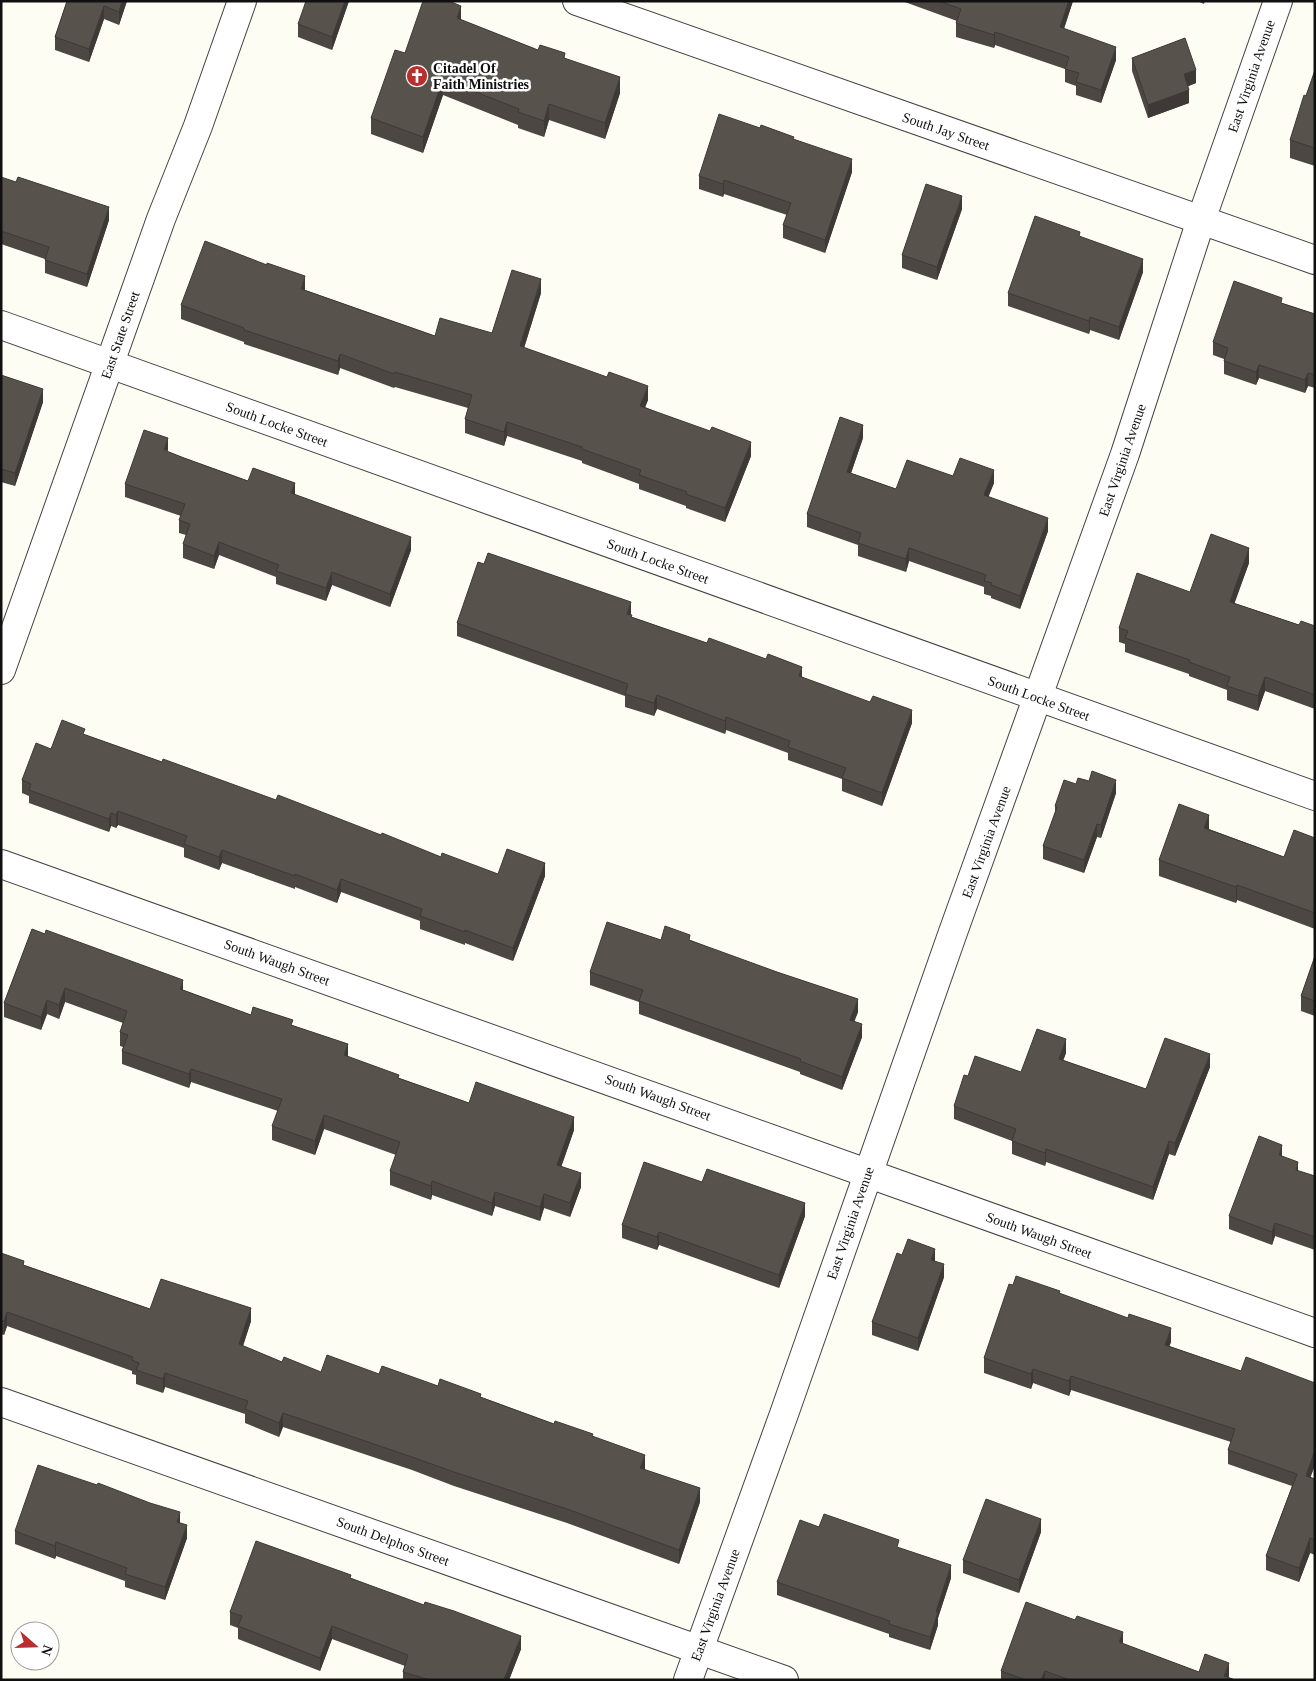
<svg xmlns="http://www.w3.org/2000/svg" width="1316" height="1681" font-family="'Times New Roman',serif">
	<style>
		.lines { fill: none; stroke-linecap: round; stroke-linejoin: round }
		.street-casing { stroke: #434343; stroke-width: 30 }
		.street { stroke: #fff; stroke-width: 28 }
		.wall { fill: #4c4742 }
		.shaded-wall { fill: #3e3936 }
		.building { fill: #58524d; stroke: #3e3936 }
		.labels { text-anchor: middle; stroke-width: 5; stroke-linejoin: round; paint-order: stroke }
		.poi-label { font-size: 14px; font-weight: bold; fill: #101010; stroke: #fff; text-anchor: start }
		.street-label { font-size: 14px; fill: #101010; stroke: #fff }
	</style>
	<rect width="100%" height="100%" fill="#fefdf4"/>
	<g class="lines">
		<!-- street casing -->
		<g class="street-casing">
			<g id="street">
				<polyline points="577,1 1315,260"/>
				<polyline points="1,325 1315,796"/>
				<polyline points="1,670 161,219 198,126 242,1"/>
				<polyline points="1,864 1315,1333"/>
				<polyline points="1,1402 784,1680"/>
				<polyline points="688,1680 784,1414 952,935 1125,454 1201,220 1278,1"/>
			</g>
		</g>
		<!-- street -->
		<use href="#street" class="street"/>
	</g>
	<!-- wall -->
	<g class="wall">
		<polygon points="67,1 127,1 119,25 104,19 89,62 55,50 55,37"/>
		<polygon points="349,1 332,50 298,37 298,24"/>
		<polygon points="902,1 1073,1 1064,29 1116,60 1101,103 1076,95 1076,86 1065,82 1065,69 995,45 994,48 956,37 956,23 957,21"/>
		<polygon points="1197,1 1205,1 1204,4"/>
		<polygon points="461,20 538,50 565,58 620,93 605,139 549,120 544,137 518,128 518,125 443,95 423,153 371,134 371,118 405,53"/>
		<polygon points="1132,58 1196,83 1188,86 1189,103 1148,118 1132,71"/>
		<polygon points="1315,70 1315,166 1290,158 1290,140"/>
		<polygon points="794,139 852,172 825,253 783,238 783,225 787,215 724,194 723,197 699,189 699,176"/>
		<polygon points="1,177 109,220 87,287 45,273 45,259 1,244"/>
		<polygon points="962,209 937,280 902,268 902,255"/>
		<polygon points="1080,237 1143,272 1119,340 1090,330 1089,334 1008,306 1008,293"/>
		<polygon points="305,290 435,336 492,333 541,293 524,348 648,400 645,407 751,456 725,522 686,508 686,506 639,489 639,484 582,463 582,461 507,436 504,446 465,433 465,419 468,408 395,387 394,388 340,368 338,375 244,344 244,342 181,319 181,305"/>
		<polygon points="1282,303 1315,314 1315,388 1308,386 1305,393 1259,378 1256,385 1224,374 1224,359 1213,355 1213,342"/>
		<polygon points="1,375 43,402 15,486 1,482"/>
		<polygon points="863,438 851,473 896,489 953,476 994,483 988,497 1048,531 1020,609 991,598 991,596 984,594 984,587 909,561 906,572 858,556 858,545 807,527 807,514"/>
		<polygon points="168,452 248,481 295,495 411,550 390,607 332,585 326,601 276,584 276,577 219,555 214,569 183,558 183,544 186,535 179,533 179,520 181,516 125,497 125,484"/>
		<polygon points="1249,563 1234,603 1299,625 1315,626 1315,709 1265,691 1258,711 1227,700 1227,690 1189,676 1189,674 1125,652 1125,644 1119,642 1119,628"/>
		<polygon points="484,564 631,615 632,617 802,677 912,723 882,806 842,791 842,779 788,760 788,753 726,730 725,734 657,709 654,716 625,707 625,696 457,636 457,623"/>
		<polygon points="85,735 162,762 381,835 441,857 498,874 545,876 513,961 465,943 465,945 420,929 420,921 341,892 337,903 295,887 295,889 222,863 219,870 184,857 184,848 118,825 116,828 111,826 109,832 29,803 29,796 22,793 22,780 51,749"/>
		<polygon points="1076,784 1116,793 1101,838 1097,837 1084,873 1043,859 1043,846 1055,813 1055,806"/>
		<polygon points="1209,829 1284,857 1315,838 1315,929 1237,900 1236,903 1159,876 1159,860"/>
		<polygon points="32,929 183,990 251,1015 293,1026 348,1057 399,1078 469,1103 574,1130 561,1167 581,1187 570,1217 544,1208 540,1221 495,1206 492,1216 432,1195 431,1200 390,1185 390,1171 396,1155 324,1129 315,1155 272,1140 272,1126 278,1111 191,1082 189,1088 122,1064 122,1051 123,1047 120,1046 120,1032 123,1023 65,1002 59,1019 47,1014 41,1030 4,1017 4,1003"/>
		<polygon points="661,940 690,940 858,1012 854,1021 862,1037 842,1090 800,1074 800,1072 639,1014 639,1002 590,985 590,972"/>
		<polygon points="1315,956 1315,1016 1301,1011 1301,996"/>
		<polygon points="1066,1053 1063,1060 1146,1089 1210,1067 1175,1156 1169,1154 1153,1200 1046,1162 1045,1166 1012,1154 1012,1141 954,1119 954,1106 968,1076 1021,1072"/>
		<polygon points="1282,1156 1298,1171 1315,1176 1315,1250 1275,1236 1272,1245 1229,1229 1229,1216"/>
		<polygon points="805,1216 779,1288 659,1245 657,1250 622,1238 622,1225"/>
		<polygon points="1,1253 24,1265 150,1309 251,1321 243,1346 282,1362 321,1372 379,1374 438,1386 481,1397 554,1424 593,1436 644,1469 700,1502 679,1564 567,1523 454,1486 412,1470 283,1427 279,1437 245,1423 245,1414 165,1387 163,1393 136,1384 136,1375 132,1374 132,1371 7,1326 4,1335 1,1334"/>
		<polygon points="902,1255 935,1261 944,1277 918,1351 872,1335 872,1322"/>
		<polygon points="1013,1285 1060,1294 1171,1342 1169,1346 1241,1371 1315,1383 1315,1465 1310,1477 1315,1479 1315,1555 1310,1553 1299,1582 1266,1570 1266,1556 1292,1486 1228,1464 1228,1450 1231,1442 1071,1390 1069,1396 1033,1383 1031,1389 984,1373 984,1358"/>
		<polygon points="150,1503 180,1523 187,1538 165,1600 125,1587 125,1581 56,1556 55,1559 15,1544 15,1531"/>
		<polygon points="819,1527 899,1548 951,1578 938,1618 938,1625 930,1650 889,1637 889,1634 777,1595 777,1582"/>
		<polygon points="1041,1532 1019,1593 963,1573 963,1560"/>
		<polygon points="351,1578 521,1649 509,1680 403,1680 403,1672 405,1666 332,1639 320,1671 238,1639 238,1628 230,1625 230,1612"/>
		<polygon points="1123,1644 1199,1672 1229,1676 1228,1677 1235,1680 1001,1680 1001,1671"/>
	</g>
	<!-- shaded-wall -->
	<g class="shaded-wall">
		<polygon points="122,1 127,1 119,25 119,12"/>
		<polygon points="345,1 349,1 332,50 332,37"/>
		<polygon points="1069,1 1073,1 1060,40 1060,27"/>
		<polygon points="104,6 104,19 89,62 89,49"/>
		<polygon points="461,6 461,22 457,18"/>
		<polygon points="995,32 995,45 994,48 994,35"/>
		<polygon points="1116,47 1116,60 1101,103 1101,90"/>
		<polygon points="1196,70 1196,83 1184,88 1184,74"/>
		<polygon points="620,77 620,93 605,139 605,123"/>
		<polygon points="443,79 443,95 423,153 423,137"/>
		<polygon points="1189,90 1189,103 1148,118 1148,105"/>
		<polygon points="549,104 549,120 544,137 544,121"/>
		<polygon points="852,159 852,172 825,253 825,240"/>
		<polygon points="724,180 724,194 723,197 723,184"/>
		<polygon points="962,196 962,209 937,280 937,267"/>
		<polygon points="109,207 109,220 87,287 87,274"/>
		<polygon points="1143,259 1143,272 1119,340 1119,327"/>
		<polygon points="305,276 305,291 301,289"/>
		<polygon points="541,279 541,293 520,361 520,346"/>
		<polygon points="1090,317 1090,330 1089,334 1089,321"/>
		<polygon points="340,354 340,368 338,375 338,361"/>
		<polygon points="1259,365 1259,378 1256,385 1256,372"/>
		<polygon points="1308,373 1308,386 1305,393 1305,380"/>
		<polygon points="648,386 648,400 640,420 640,406"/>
		<polygon points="43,389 43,402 15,486 15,473"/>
		<polygon points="507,422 507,436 504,446 504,432"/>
		<polygon points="863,425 863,438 847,485 847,472"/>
		<polygon points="168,438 168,451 164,450"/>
		<polygon points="751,442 751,456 725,522 725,508"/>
		<polygon points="994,470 994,483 984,508 984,495"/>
		<polygon points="295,483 295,496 291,493"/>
		<polygon points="1048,518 1048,531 1020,609 1020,596"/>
		<polygon points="411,537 411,550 390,607 390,594"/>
		<polygon points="219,542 219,555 214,569 214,556"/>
		<polygon points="909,548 909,561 906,572 906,559"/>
		<polygon points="1249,548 1249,563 1230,616 1230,602"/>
		<polygon points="332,572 332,585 326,601 326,588"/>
		<polygon points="631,602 631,615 627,614"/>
		<polygon points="802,667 802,680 799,676"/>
		<polygon points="1265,677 1265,691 1258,711 1258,696"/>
		<polygon points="657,695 657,709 654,716 654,703"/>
		<polygon points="912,710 912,723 882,806 882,793"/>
		<polygon points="726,717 726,730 725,734 725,721"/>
		<polygon points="1116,780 1116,793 1101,838 1101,825"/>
		<polygon points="118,811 118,825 116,828 116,815"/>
		<polygon points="111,813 111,826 109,832 109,819"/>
		<polygon points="1209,815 1209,831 1204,828"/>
		<polygon points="1097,824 1097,837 1084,873 1084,860"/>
		<polygon points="222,850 222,863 219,870 219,857"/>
		<polygon points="545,863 545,876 513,961 513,948"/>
		<polygon points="341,879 341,892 337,903 337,890"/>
		<polygon points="1237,885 1237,900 1236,903 1236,887"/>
		<polygon points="183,980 183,994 180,989"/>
		<polygon points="65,988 65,1002 59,1019 59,1005"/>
		<polygon points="858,999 858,1012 850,1033 850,1020"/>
		<polygon points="47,1000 47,1014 41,1030 41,1017"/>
		<polygon points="862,1024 862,1037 842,1090 842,1077"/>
		<polygon points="1066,1039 1066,1053 1059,1072 1059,1059"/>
		<polygon points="348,1044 348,1058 344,1055"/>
		<polygon points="1210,1054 1210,1067 1175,1156 1175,1143"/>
		<polygon points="191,1069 191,1082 189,1088 189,1074"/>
		<polygon points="324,1115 324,1129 315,1155 315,1141"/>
		<polygon points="574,1117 574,1130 557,1179 557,1165"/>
		<polygon points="1169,1141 1169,1154 1153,1200 1153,1187"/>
		<polygon points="1282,1145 1282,1158 1279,1155"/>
		<polygon points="1046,1149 1046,1162 1045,1166 1045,1153"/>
		<polygon points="1298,1162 1298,1175 1296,1170"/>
		<polygon points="581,1173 581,1187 570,1217 570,1203"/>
		<polygon points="432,1181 432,1195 431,1200 431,1186"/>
		<polygon points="495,1192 495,1206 492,1216 492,1203"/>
		<polygon points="544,1194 544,1208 540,1221 540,1207"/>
		<polygon points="805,1203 805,1216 779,1288 779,1275"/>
		<polygon points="1275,1223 1275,1236 1272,1245 1272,1232"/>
		<polygon points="659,1232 659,1245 657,1250 657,1237"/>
		<polygon points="935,1249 935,1262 931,1260"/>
		<polygon points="944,1264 944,1277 918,1351 918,1338"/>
		<polygon points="251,1308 251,1321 239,1358 239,1344"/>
		<polygon points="7,1312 7,1326 4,1335 4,1321"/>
		<polygon points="1171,1328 1171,1342 1165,1359 1165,1345"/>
		<polygon points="1033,1369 1033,1383 1031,1389 1031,1374"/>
		<polygon points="165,1373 165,1387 163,1393 163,1379"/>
		<polygon points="1071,1376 1071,1390 1069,1396 1069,1381"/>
		<polygon points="283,1413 283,1427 279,1437 279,1423"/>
		<polygon points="1315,1450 1315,1465 1306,1490 1306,1476"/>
		<polygon points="645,1455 645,1469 640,1482 640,1468"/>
		<polygon points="700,1488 700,1502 679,1564 679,1550"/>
		<polygon points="180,1512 180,1525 177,1522"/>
		<polygon points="1041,1519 1041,1532 1019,1593 1019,1580"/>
		<polygon points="187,1525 187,1538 165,1600 165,1587"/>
		<polygon points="1310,1538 1310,1553 1299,1582 1299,1568"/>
		<polygon points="56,1542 56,1556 55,1559 55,1546"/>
		<polygon points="951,1565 951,1578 938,1618 938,1625 930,1650 930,1637 936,1612"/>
		<polygon points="332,1626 332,1639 320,1671 320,1658"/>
		<polygon points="1123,1632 1123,1645 1119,1642"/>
		<polygon points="521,1636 521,1649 509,1680 504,1680"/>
		<polygon points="1229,1663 1229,1676 1227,1680 1224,1676"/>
		<polygon points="1045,1671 1045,1680 1041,1680"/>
	</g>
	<!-- building -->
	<g class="building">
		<polygon points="67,1 122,1 119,12 104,6 89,49 55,37"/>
		<polygon points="306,1 345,1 332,37 298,24"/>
		<polygon points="423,1 449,1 461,6 457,18 538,50 540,45 565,53 564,58 620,77 605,123 549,104 544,121 518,112 519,109 443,79 423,137 371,118 395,50 405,53"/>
		<polygon points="939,1 1069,1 1060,27 1116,47 1101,90 1076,82 1079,73 1065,69 1069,57 995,32 994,35 956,23 961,9"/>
		<polygon points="1185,38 1196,70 1184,74 1189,90 1148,105 1132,58"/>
		<polygon points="1315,70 1315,148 1290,140 1304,95 1306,96"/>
		<polygon points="719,114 760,128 761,125 794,137 793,139 852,159 825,240 783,225 791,203 724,180 723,184 699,176"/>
		<polygon points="1,177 16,182 18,177 109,207 87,274 45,260 49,247 1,231"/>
		<polygon points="926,184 962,196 937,267 902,255"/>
		<polygon points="1035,216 1080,232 1079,236 1143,259 1119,327 1090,317 1089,321 1008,293"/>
		<polygon points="205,241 267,265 267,263 305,276 301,289 435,336 440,318 492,333 512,270 541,279 520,346 607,377 609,372 648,386 640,406 710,431 712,427 751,442 725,508 686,494 687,492 639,475 641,470 582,449 582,447 507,422 504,432 465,419 472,395 395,372 394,374 340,354 338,361 244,330 244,328 181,305"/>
		<polygon points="1234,281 1282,298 1281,303 1315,314 1315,375 1308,373 1305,380 1259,365 1256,372 1224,361 1228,348 1213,342"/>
		<polygon points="1,375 43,389 15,473 1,469"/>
		<polygon points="840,417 863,425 847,472 896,489 907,460 953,476 960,458 994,470 984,495 1048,518 1020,596 991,585 992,583 984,581 986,575 909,548 906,559 858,543 861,533 807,514"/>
		<polygon points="144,430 168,438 164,450 184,458 248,481 253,468 295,483 291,493 411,537 390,594 332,572 326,588 276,571 279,565 219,542 214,556 183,544 190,524 179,520 185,504 125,484"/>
		<polygon points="1211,534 1249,548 1230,602 1299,625 1301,621 1315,626 1315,695 1265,677 1258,696 1227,686 1230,677 1189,662 1190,660 1125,638 1128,631 1119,628 1137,573 1190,592"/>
		<polygon points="488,553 631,602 627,614 632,615 631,617 707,643 709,638 766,659 768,654 802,667 799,676 870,702 873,696 912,710 882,793 842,778 846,768 788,747 790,741 726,717 725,721 657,695 654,703 625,694 628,684 457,623 478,562 484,564"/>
		<polygon points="62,720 85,729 83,734 162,762 163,759 276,800 278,795 381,835 382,833 441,857 442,853 498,874 507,849 545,863 513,948 465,930 465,932 420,916 422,909 341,879 337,890 295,874 295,876 222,850 219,857 184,844 187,836 118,811 116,815 111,813 109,819 29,790 31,784 22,780 36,743 51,749"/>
		<polygon points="1092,771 1116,780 1101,825 1097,824 1084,860 1043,846 1057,807 1055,806 1064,780 1076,784 1078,778 1089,781"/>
		<polygon points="1179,804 1209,815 1204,828 1284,857 1294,830 1315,838 1315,913 1237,885 1236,887 1159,860"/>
		<polygon points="607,922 661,940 665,926 690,935 689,940 777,972 858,999 850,1020 862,1024 842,1077 800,1061 801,1059 639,1001 643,990 590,972"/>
		<polygon points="32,929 45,934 46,930 183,980 180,989 251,1015 253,1007 293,1020 291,1025 348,1044 344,1055 399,1075 398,1078 469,1103 476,1082 574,1117 557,1165 581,1173 570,1203 544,1194 540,1207 495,1192 492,1203 432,1181 431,1186 390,1171 400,1142 324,1115 315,1141 272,1126 282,1099 191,1069 189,1074 122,1051 128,1035 120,1032 127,1011 65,988 59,1005 47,1000 41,1017 4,1003"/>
		<polygon points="1315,956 1315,1001 1301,996"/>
		<polygon points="1037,1029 1066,1039 1059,1059 1146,1089 1165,1038 1210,1054 1175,1143 1169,1141 1153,1187 1046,1149 1045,1153 1012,1141 1016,1129 954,1106 964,1075 968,1076 975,1056 1021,1072"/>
		<polygon points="1259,1136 1282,1145 1279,1155 1298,1162 1296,1170 1315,1176 1315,1237 1275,1223 1272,1232 1229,1216"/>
		<polygon points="644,1162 702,1182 707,1169 805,1203 779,1275 659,1232 657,1237 622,1225"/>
		<polygon points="908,1239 935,1249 931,1260 944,1264 918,1338 872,1322 897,1253 902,1255"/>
		<polygon points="1,1253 24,1261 23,1265 150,1309 161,1279 251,1308 239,1344 282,1362 284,1357 321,1372 327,1355 379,1374 382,1366 438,1386 440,1379 481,1394 480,1397 554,1424 555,1421 593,1434 592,1436 645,1455 640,1468 700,1488 679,1550 567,1509 454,1472 412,1457 283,1413 279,1423 245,1409 248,1401 165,1373 163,1379 136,1370 139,1363 132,1360 133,1357 7,1312 4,1321 1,1321"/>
		<polygon points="1016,1276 1060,1291 1059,1293 1128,1318 1129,1314 1171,1328 1165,1345 1241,1371 1246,1357 1315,1383 1315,1450 1306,1476 1315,1479 1315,1540 1310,1538 1299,1568 1266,1556 1297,1474 1228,1450 1235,1429 1071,1376 1069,1381 1033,1369 1031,1374 984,1358 1009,1284 1013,1285"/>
		<polygon points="38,1465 97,1485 98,1483 150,1503 180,1512 177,1522 187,1525 165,1587 125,1574 127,1568 56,1542 55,1546 15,1531"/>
		<polygon points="986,1499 1041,1519 1019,1580 963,1560"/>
		<polygon points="824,1514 899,1540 897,1547 951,1565 936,1612 938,1612 930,1637 889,1624 890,1621 777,1582 800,1520 819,1527"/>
		<polygon points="256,1541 351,1575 350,1578 424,1605 425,1602 454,1611 521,1636 504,1680 430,1680 403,1672 408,1655 332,1626 320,1658 238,1626 242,1616 230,1612"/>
		<polygon points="1026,1602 1075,1620 1077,1616 1123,1632 1119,1642 1199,1672 1205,1654 1229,1663 1224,1676 1235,1680 1070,1680 1045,1671 1041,1680 1026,1680 1001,1671"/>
	</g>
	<!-- icons -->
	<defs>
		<g id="church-disc" transform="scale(1.125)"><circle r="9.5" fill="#bb2e2f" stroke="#fff"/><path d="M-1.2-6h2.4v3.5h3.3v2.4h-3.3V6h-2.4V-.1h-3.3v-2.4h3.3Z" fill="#fff"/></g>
	</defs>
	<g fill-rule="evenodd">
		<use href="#church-disc" x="417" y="76"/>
	</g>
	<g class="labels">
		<!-- poi labels -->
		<g class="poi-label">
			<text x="433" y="73">Citadel Of<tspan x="433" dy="16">Faith Ministries</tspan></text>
		</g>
		<!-- street labels -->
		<g class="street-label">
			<text transform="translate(1251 76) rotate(-71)" y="5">East Virginia Avenue</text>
			<text transform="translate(946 131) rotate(19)" y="5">South Jay Street</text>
			<text transform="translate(120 335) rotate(-71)" y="5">East State Street</text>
			<text transform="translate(277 424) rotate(20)" y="5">South Locke Street</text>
			<text transform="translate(1122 460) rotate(-71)" y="5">East Virginia Avenue</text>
			<text transform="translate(658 561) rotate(20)" y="5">South Locke Street</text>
			<text transform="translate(1039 698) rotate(20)" y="5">South Locke Street</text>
			<text transform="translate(986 842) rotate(-70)" y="5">East Virginia Avenue</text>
			<text transform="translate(277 962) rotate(20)" y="5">South Waugh Street</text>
			<text transform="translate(658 1097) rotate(20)" y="5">South Waugh Street</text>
			<text transform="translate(850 1223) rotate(-71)" y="5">East Virginia Avenue</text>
			<text transform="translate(1039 1235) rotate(20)" y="5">South Waugh Street</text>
			<text transform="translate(393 1541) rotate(20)" y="5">South Delphos Street</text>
			<text transform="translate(715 1605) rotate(-70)" y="5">East Virginia Avenue</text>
		</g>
	</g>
	<!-- border -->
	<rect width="1316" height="1681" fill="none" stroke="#101010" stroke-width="5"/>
	<!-- north arrow -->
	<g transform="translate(35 1646) rotate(110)"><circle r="24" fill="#ffffff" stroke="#9f9f9f"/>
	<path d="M0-4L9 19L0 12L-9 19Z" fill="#bb2e2f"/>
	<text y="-8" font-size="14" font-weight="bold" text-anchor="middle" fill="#101010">N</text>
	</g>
</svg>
